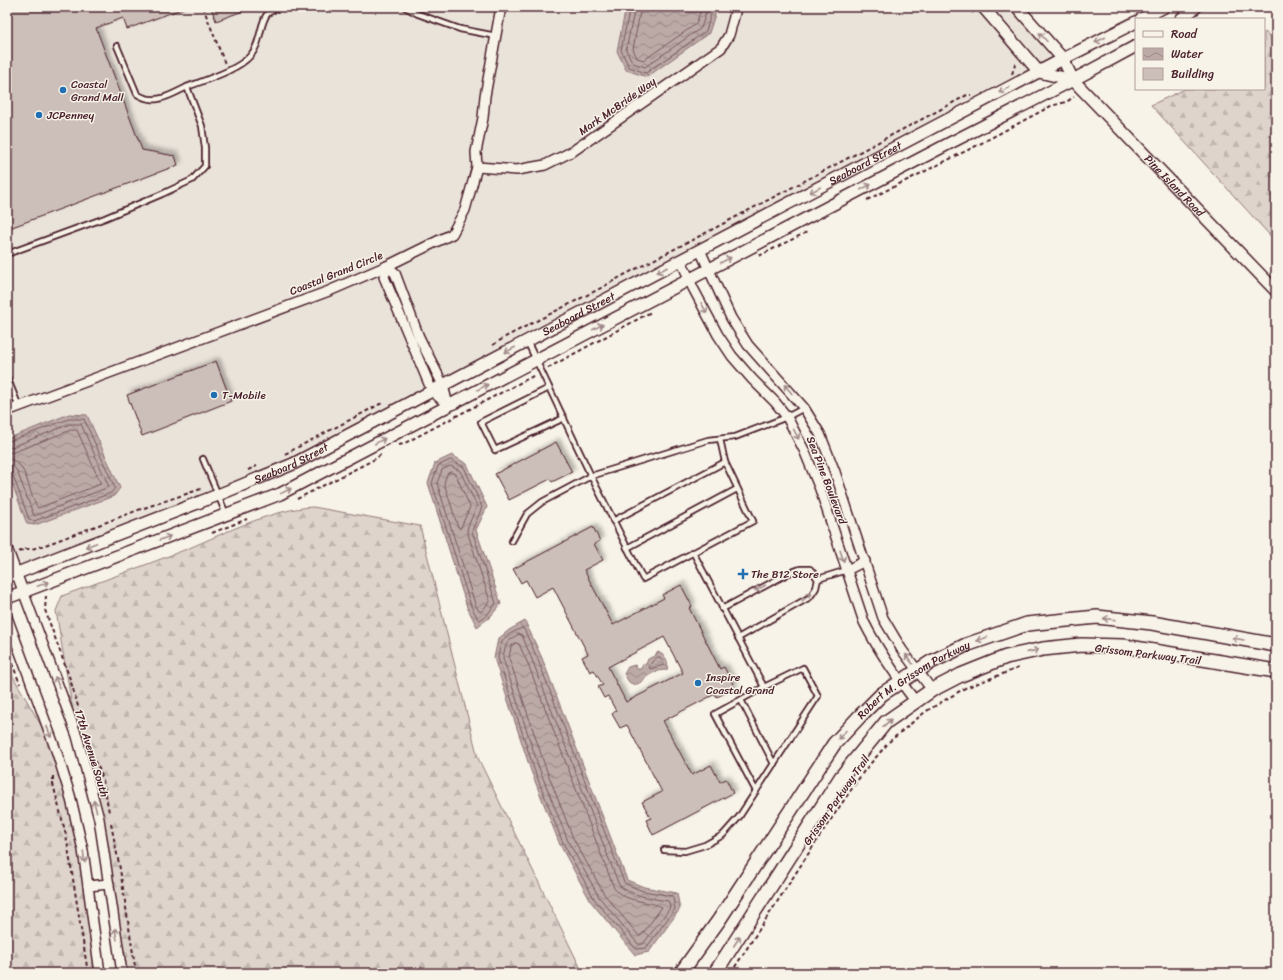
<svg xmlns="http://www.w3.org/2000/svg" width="1283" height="980" font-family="Sriracha,sans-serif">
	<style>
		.built { fill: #eae3da }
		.forest { fill: url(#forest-firs); stroke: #947a7c }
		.water { fill: url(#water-waves); stroke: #8e7275 }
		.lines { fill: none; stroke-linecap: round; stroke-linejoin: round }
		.shore { stroke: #78575d; stroke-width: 1 }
		.building { fill: #ccbfb9; stroke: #4a1f2b; fill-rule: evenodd; filter: url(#shadow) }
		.service-casing { stroke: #4a1f2b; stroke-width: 8 }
		.minor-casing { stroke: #4a1f2b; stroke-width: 12 }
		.tertiary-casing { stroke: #4a1f2b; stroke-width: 14 }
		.secondary-casing { stroke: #4a1f2b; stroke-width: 16 }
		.path { stroke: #4a1f2b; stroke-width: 2; stroke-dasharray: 4 3; stroke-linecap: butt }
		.service { stroke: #f7f3e8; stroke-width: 4.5 }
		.minor { stroke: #f7f3e8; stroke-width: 9 }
		.tertiary { stroke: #f7f3e8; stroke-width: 11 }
		.secondary { stroke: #f7f3e8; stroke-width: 13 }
		.oneway { stroke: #a0898a }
		.poi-dot { fill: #1f6fb2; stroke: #f7f3e8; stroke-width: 1.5 }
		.labels { text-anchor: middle; stroke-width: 3; stroke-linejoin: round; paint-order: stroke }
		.poi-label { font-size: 11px; fill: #4a1f2b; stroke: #f7f3e8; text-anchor: start }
		.street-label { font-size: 11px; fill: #4a1f2b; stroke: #f7f3e8 }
	</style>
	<defs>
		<pattern id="forest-firs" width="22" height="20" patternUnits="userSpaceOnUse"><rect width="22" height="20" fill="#ded4cc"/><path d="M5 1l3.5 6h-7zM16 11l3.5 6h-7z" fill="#c0b6af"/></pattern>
		<pattern id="water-waves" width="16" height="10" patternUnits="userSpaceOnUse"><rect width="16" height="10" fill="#bcaaa7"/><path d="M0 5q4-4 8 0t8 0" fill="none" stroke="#9b8a88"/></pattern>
		<filter id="shadow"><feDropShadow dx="3.5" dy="-3.5" stdDeviation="2" flood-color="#0004"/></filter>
	</defs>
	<rect width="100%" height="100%" fill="#f7f3e8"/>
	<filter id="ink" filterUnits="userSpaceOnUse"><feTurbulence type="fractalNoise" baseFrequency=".025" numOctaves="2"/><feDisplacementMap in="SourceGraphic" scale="8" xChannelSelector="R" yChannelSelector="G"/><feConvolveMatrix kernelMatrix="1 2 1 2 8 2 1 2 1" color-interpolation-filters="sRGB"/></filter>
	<g filter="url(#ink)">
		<!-- built -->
		<polygon class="built" points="7,7 1017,7 1063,59 293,464 7,577"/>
		<!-- forest -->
		<g class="forest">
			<polygon points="1265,32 1276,41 1276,242 1151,105 1185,89 1264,89 1264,33"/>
			<path d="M313,507L420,526L478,758L583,973H122L99,819L77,736L56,611L62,596C104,580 146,565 187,549C225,533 272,509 313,507Z"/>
			<polygon points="7,666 57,753 83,850 101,973 7,973"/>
		</g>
		<!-- water -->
		<g class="water">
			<polygon points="626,7 717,7 717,8 709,33 647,77 626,70 617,51"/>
			<polygon points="69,414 87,415 120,488 114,496 35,525 27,524 7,470 7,439"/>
			<polygon points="452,455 467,464 487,507 476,530 501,604 490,617 477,627 467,607 428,483 435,463"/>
			<polygon points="525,621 542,658 627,880 644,887 677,893 680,909 649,952 635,955 591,902 560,845 531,771 494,658 498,639 509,630"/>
			<path d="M658,652C666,656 669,661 667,670C662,670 656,671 651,674C644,678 638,689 629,682C627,680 626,676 624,674L628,667L635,665L637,669H641L642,665L646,664L648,659L654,656Z"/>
		</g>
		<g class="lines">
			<!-- shore -->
			<g class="shore">
				<polyline points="630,7 621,50 629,67 646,73 706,31 713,7"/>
				<polyline points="635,7 626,50 633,63 645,67 701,28 708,7"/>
				<polyline points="641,7 633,49 637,58 644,60 696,24 702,7"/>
				<polyline points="7,442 69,419 84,419 115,488 111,493 34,521 29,519 12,473 10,471 7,470"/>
				<polyline points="7,447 12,447 70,424 81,424 109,487 34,516 17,471 13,466 7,465"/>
				<path d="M7,453L14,452L71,430H77L101,484L38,508C27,494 29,460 7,459"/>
				<polygon points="451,460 464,467 482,507 472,531 496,603 487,615 480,620 478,619 471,606 432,483 438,466"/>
				<polygon points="451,466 460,471 477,506 468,526 467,531 490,601 481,612 479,611 475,604 437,483 442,470"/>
				<polygon points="451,472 456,475 470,507 461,527 460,529 458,527 444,483 447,474"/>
				<path d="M522,628L524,629L538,660L624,882L626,884L643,891L672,896L673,898L675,909L646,948L636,949L595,900L563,843L534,769L498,658C501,638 504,636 522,628Z"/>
				<path d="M519,634L522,635L533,662L619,885C628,895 654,899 668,901L669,902L670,908L643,944H638L599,897L568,841L539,768L503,658C505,645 507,640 519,634Z"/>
				<path d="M516,643L519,644L528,664L614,888C625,903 648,900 662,907L641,936H639L604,894L573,838L545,766L509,658L511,647Z"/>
				<polygon points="658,657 660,657 663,661 664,665 650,669 649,667 652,662"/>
			</g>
		</g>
		<!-- building -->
		<g class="building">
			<polygon points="7,7 184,7 184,8 127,29 123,18 96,28 142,150 175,156 178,165 7,229"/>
			<polygon points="211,7 250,7 251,8 216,21"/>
			<polygon points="216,361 231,401 142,436 127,395"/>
			<polygon points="556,442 572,472 552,482 550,479 509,500 495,474"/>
			<path d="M593,527L600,541L594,544L603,560L584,570L613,625L664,598L662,595L681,585L692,606L689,608L720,669L724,667L735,688L717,697L715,694L663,721L692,775L711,765L720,782L726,779L733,793L653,835L646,820L651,818L642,802L662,792L627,725L620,728L612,714L616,711L608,696L604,698L598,687L603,685L594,670L590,672L582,657L588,654L553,587L535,597L526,580L521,583L513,569ZM664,637L683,673L626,702L608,667Z"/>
		</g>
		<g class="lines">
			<!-- service casing -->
			<g class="service-casing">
				<g id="service">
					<polyline points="405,7 418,14 460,29 496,36"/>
					<path d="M117,46L137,94C155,106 170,95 187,87"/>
					<path d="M7,254L105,218L162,194L192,180L205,166V148L202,126L187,87C205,80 238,70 250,56C262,43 259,23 268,13C271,11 276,9 279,7"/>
					<polyline points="527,341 591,476 708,440 735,437 787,417 804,408"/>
					<polyline points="7,377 19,407"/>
					<polyline points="549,388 481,422 495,450 564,418"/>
					<polyline points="720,439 725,462"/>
					<polyline points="203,459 226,514"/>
					<polyline points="512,541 527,514 542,502 591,476 643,579 753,521 725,462 613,521"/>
					<polyline points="627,548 737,489"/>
					<polyline points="818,579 847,570"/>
					<polyline points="722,609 789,573 800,569 810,569 818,579"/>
					<polyline points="738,638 810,597 816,588 818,579"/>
					<polyline points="741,700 774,764"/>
					<polyline points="756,791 715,714 764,687"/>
					<polyline points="664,850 685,851 705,845 723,835 739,817 818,696 803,668 764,687 693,552"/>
				</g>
			</g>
			<!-- minor casing -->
			<g class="minor-casing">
				<g id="minor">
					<polyline points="477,167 517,170 545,165 573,151 721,48 729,35 735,13 733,7"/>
					<polyline points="700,250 731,318 748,345 804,408 820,434 835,472 883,618 902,650 932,690"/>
					<path d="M681,260L693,288L718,335L732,356L752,379L775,402L787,417L804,450L820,489L864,622C878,650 896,676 916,702"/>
					<polygon points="387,266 395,273 419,337 443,385 448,405 432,391 384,277"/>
					<polyline points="7,411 329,291 387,266 452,234 465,210 477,167 476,152 483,118 485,96 501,7"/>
					<polyline points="7,548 77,736 99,819 122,973"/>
					<polyline points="847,570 865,561"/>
					<polyline points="7,617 57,753 70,795 83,850 100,973"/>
					<polyline points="88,886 109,884"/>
				</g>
			</g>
			<!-- tertiary casing -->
			<g class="tertiary-casing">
				<g id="tertiary">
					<polyline points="983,7 1039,72 1073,80"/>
					<path id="s1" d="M1017,7L1063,59L1073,80L1276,291"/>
					<polyline points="1141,19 1164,7"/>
					<polyline points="1181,19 1196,7"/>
					<path id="s2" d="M7,577L218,495L293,464L1063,59L1136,22"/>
					<polyline points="7,598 280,494 950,143 1073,80 1136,46"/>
				</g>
			</g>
			<!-- secondary casing -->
			<g class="secondary-casing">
				<g id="secondary">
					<path id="s3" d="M681,973L719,920L834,744L860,716L882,694L931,662L966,645L1027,624L1097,617L1152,623L1276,645"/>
					<polyline points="715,973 841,777 886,722 932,690 961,675 1006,657 1043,649 1081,645 1123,646 1276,671"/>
				</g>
			</g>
			<!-- path -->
			<g class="path">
				<polyline points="203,7 225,64"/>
				<polyline points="968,7 973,13"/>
				<polyline points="1012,74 1015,65 1015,61"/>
				<polyline points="867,200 974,147 1051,106 1066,102 1074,97"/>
				<polyline points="759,256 809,231"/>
				<polyline points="493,345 507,336 599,289 624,275 694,239 947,106 967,95 971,95"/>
				<polyline points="548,368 651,312"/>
				<polyline points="399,445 403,444 535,375"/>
				<polyline points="285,454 380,404 384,403"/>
				<polyline points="248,470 257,466"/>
				<polyline points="297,499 377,458 381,454"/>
				<polyline points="212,533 247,519"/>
				<polyline points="19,552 25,549 32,549 51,543 141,509 201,489"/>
				<polyline points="46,596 45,610 70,679 80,713"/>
				<polyline points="7,650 20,684"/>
				<path d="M94,761C104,772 106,798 109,812"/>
				<polyline points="53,776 53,784 66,835 88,973"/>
				<polyline points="111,824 120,869 136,973"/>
				<polyline points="731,973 827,825 864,771 890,741 925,712 965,688 1021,667"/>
			</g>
			<!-- service -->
			<use href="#service" class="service"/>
			<!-- minor -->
			<use href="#minor" class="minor"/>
			<!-- tertiary -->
			<use href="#tertiary" class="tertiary"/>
			<!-- secondary -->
			<use href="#secondary" class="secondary"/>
		</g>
		<!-- one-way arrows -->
		<defs><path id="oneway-shaft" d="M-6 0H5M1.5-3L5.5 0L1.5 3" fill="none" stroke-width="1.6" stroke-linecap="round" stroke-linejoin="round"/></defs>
		<g class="oneway">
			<use href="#oneway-shaft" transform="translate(1043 37) rotate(-132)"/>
			<use href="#oneway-shaft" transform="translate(1100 40) rotate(153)"/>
			<use href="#oneway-shaft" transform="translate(1004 90) rotate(152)"/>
			<use href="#oneway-shaft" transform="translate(866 187) rotate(-28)"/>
			<use href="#oneway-shaft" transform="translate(815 190) rotate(152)"/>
			<use href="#oneway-shaft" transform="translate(726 260) rotate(-28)"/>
			<use href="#oneway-shaft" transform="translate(662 270) rotate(152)"/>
			<use href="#oneway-shaft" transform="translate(704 308) rotate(61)"/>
			<use href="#oneway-shaft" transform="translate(598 327) rotate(-28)"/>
			<use href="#oneway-shaft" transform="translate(510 350) rotate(153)"/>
			<use href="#oneway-shaft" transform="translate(483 387) rotate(-28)"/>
			<use href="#oneway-shaft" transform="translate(788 389) rotate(-130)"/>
			<use href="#oneway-shaft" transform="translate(796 434) rotate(62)"/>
			<use href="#oneway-shaft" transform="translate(380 441) rotate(-28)"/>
			<use href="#oneway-shaft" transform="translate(286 491) rotate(-26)"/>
			<use href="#oneway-shaft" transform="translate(165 538) rotate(-21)"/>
			<use href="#oneway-shaft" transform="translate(91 545) rotate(159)"/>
			<use href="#oneway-shaft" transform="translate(842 556) rotate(72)"/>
			<use href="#oneway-shaft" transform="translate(43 584) rotate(-21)"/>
			<use href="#oneway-shaft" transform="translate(760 588) rotate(152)"/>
			<use href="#oneway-shaft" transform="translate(807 597) rotate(-38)"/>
			<use href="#oneway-shaft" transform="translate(1109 619) rotate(-174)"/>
			<use href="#oneway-shaft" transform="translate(982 639) rotate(161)"/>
			<use href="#oneway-shaft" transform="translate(1238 639) rotate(-170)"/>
			<use href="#oneway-shaft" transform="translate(1033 651) rotate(-13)"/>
			<use href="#oneway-shaft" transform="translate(909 659) rotate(-127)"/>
			<use href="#oneway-shaft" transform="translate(57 682) rotate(-111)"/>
			<use href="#oneway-shaft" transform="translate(887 723) rotate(-43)"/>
			<use href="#oneway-shaft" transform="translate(49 732) rotate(70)"/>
			<use href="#oneway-shaft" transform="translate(842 735) rotate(132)"/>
			<use href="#oneway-shaft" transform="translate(95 806) rotate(-105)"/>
			<use href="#oneway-shaft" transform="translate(84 857) rotate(83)"/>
			<use href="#oneway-shaft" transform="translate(116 934) rotate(-99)"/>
			<use href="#oneway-shaft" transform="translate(737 941) rotate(-57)"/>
		</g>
	</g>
	<!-- markers -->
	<g class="poi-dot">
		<circle cx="63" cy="90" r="4"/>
		<circle cx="39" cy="115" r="4"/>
		<circle cx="214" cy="395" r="4"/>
		<path d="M741 568h4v4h4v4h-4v4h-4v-4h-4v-4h4z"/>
		<circle cx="698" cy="683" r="4"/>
	</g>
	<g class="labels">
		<!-- poi labels -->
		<g class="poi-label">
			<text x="71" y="88">Coastal<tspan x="71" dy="13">Grand Mall</tspan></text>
			<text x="47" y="119">JCPenney</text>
			<text x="222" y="399">T-Mobile</text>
			<text x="751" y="578">The B12 Store</text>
			<text x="706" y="681">Inspire<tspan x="706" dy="13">Coastal Grand</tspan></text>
		</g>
		<!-- street labels -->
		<g class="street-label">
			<text transform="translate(617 106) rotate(-35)" y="4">Mark McBride Way</text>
			<text dy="4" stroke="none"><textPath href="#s2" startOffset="954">Seaboard Street</textPath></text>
			<text dy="4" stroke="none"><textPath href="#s1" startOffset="239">Pine Island Road</textPath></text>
			<text transform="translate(336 273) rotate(-22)" y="4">Coastal Grand Circle</text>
			<text dy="4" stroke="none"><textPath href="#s2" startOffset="630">Seaboard Street</textPath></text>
			<text dy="4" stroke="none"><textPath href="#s2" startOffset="306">Seaboard Street</textPath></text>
			<text transform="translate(827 480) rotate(69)" y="4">Sea Pine Boulevard</text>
			<text transform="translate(1148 654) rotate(7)" y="4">Grissom Parkway Trail</text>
			<text dy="4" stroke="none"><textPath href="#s3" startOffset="379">Robert M. Grissom Parkway</textPath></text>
			<text transform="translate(92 753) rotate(73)" y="4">17th Avenue South</text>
			<text transform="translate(836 800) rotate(-55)" y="4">Grissom Parkway Trail</text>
		</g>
	</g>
	<!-- margin -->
	<rect width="1283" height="980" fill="none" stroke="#f7f3e8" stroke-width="24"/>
	<rect x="12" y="12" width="1259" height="956" fill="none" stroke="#4a1f2b" stroke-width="1.5" filter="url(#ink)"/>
	<!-- legend -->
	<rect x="1135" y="18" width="130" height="72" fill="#f7f3e8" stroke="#b29e9c"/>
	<rect x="1143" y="31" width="20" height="6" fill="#f7f3e8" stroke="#b29e9c"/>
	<text x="1171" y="38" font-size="12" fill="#4a1f2b">Road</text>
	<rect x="1143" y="48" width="20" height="12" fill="url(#water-waves)" stroke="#b29e9c"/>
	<text x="1171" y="58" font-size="12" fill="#4a1f2b">Water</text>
	<rect x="1143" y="68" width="20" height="12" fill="#ccbfb9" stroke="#b29e9c"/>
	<text x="1171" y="78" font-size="12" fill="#4a1f2b">Building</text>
</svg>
